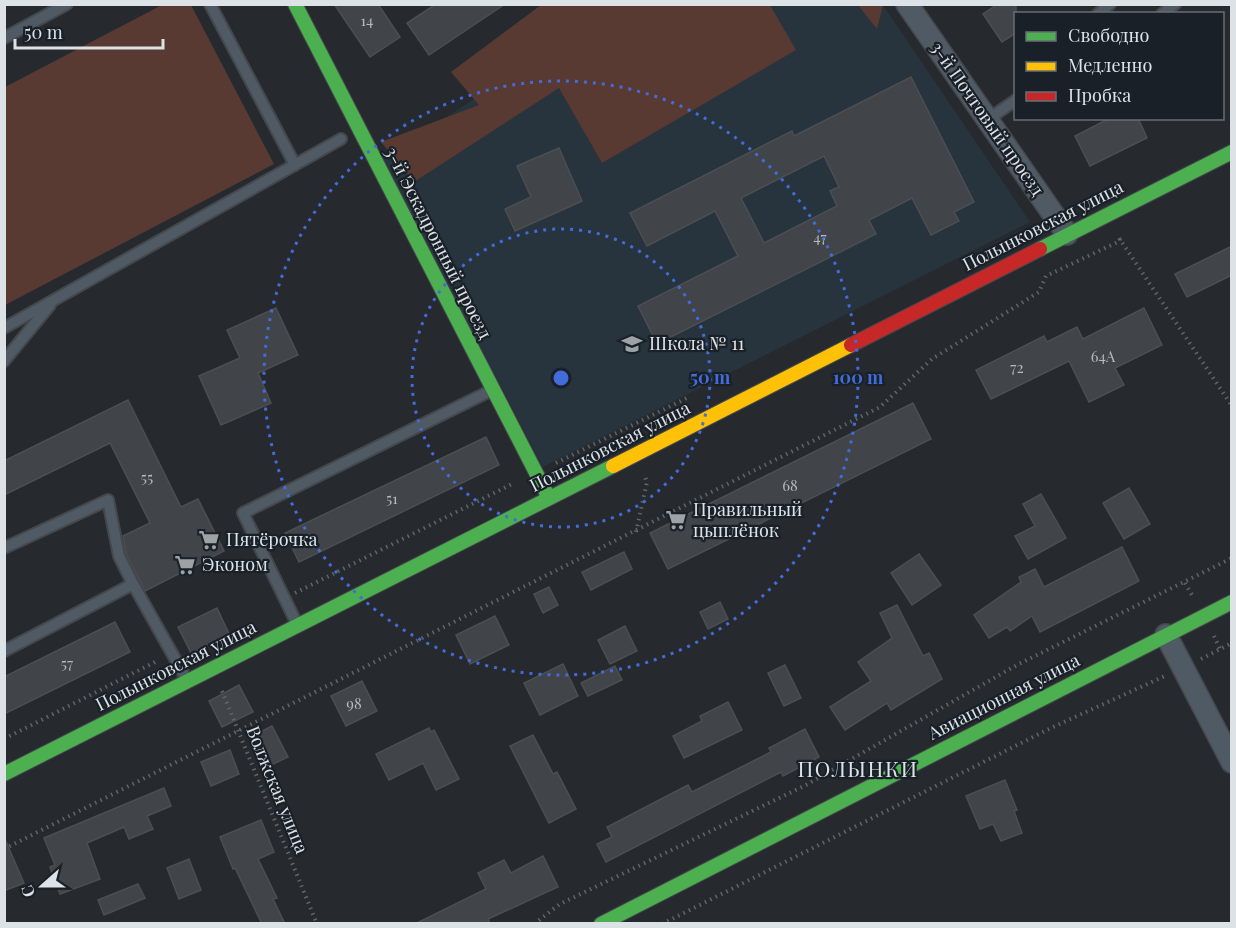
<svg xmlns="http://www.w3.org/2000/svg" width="1236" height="928" font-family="'Playfair Display',serif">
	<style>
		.built { fill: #27333d }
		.green { fill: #583a33 }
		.building { fill: #414448; stroke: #4c4f52; stroke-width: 1.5; fill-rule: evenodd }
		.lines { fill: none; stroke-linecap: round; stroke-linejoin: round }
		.lane-casing { stroke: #44474b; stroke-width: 14 }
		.street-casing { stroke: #44474b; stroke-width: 24 }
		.fast-casing { stroke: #44474b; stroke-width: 16 }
		.slow-casing { stroke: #44474b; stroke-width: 16 }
		.jam-casing { stroke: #44474b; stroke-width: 16 }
		.path { stroke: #5e666b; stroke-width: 4; stroke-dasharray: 1.5 4.5; stroke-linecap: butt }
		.lane { stroke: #505a64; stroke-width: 10 }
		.street { stroke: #505a64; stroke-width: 21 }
		.fast { stroke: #4caf50; stroke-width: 14 }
		.slow { stroke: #ffc107; stroke-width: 14 }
		.jam { stroke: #c62828; stroke-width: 14 }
		.ring { fill: none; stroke: #436cdb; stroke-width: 3; stroke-dasharray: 3 6 }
		.labels { text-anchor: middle; stroke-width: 4.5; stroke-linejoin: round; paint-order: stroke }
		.number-label { font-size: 15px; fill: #b6babf }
		.street-label { font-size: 18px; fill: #dde2e7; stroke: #192027 }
		.poi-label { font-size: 18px; fill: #dde2e7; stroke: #192027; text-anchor: start }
		.quarter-label { font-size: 21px; letter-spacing: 1.5px; fill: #dde2e7; stroke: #192027 }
		.centre { fill: #436cdb; stroke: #192027; stroke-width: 3 }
		.ring-label { font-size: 18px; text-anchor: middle; font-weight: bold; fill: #436cdb; stroke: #192027; stroke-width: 4.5; stroke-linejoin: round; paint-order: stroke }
	</style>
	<rect width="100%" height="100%" fill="#262a2e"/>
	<!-- built -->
	<polygon class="built" points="618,5 883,5 1030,222 543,467 382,159"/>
	<!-- green -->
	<g class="green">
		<polygon points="162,5 191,5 274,164 5,305 5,87"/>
		<polygon points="541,5 770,5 796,50 602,163 559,88 414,182 381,142 479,105 451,72"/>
		<polygon points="858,5 883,5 877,29"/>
	</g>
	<!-- building -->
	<g class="building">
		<polygon points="334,4 378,4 400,37 370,57"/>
		<polygon points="436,4 505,4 429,55 407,23"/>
		<polygon points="998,4 1016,4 1016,33 1002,42 983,14"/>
		<path d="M911,77L974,202L954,212L959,221L931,235L912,198L869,220L876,234L657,344L638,306L738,256L715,211L647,246L630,213L792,131L794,136ZM824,156L839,187L830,191L837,206L764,243L741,198Z"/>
		<polygon points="1110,118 1138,118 1147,138 1090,166 1075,136"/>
		<polygon points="559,148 582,201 515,231 505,209 531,197 517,166"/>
		<polygon points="1232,246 1232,275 1187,297 1175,274"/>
		<polygon points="276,308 298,355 258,373 271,403 221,425 199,376 240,358 227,330"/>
		<polygon points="1144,308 1162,345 1115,368 1124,385 1089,402 1069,361 991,399 976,370 1044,336 1047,342 1077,327 1083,339"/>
		<polygon points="128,400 181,507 198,499 224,551 145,591 126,554 123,536 150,523 110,443 4,495 4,461"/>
		<polygon points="913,403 931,439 668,569 650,533"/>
		<polygon points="486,437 499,465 299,562 285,533"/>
		<polygon points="1129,488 1150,524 1124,539 1103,503"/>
		<polygon points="1041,494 1066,538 1028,559 1015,536 1035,526 1023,504"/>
		<polygon points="1122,547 1139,581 1040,632 1032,616 1010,631 1007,627 989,638 974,615 1021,582 1019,577 1035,569 1044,587"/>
		<polygon points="624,552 632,569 591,590 582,572"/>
		<polygon points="919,554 941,585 912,605 891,573"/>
		<polygon points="549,587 558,605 543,613 534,594"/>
		<polygon points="720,602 728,619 708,629 700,612"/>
		<polygon points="897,605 923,656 929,653 942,679 891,710 887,703 845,730 830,707 871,681 858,662 892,638 880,613"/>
		<polygon points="217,608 230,636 192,655 178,627"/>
		<polygon points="495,616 509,645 470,664 456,635"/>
		<polygon points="115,622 130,652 4,714 4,677"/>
		<polygon points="625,626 637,651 610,664 598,640"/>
		<polygon points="563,664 578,696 540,715 524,683"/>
		<polygon points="785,665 801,698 784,706 768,673"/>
		<polygon points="615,666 622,680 588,696 581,683"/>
		<polygon points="362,681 377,711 346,726 331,696"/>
		<polygon points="239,685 253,712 222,727 209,701"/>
		<polygon points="728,702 742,730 684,758 673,736 702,721 700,716"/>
		<polygon points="272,726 288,757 271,765 256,734"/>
		<polygon points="429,728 431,732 434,730 459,779 436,790 423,763 389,780 376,754"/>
		<polygon points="805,729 819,757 783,776 781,772 606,862 597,844 612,837 607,827 688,785 692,792 771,752 769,748"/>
		<polygon points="533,735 553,774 557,772 576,809 549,823 510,746"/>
		<polygon points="230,750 239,774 211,786 201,762"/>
		<polygon points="1005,780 1017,810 1014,811 1022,833 1001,841 993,824 980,829 966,796"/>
		<polygon points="164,788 171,806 147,816 153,829 129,839 124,827 87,843 100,879 60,894 50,867 55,865 44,838"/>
		<polygon points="261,820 274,852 258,859 277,898 273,899 285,924 262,924 235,868 233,869 220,837"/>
		<polygon points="4,837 24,883 4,891"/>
		<polygon points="543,856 558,887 488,919 490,924 415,924 486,889 478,873 504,860 511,873"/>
		<polygon points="189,859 201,890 179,899 167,868"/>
		<polygon points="138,884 145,898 104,915 98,900"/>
	</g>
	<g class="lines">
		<!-- lane casing -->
		<g class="lane-casing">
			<g id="lane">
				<polyline points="210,4 295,165"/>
				<polyline points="1098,14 1110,4"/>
				<polyline points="1162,14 1175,4"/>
				<polyline points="4,38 67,4"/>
				<polyline points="987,120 1016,100"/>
				<polyline points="4,328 341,139"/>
				<polyline points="4,361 50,305"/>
				<polyline points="4,548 108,500 119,556 133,584"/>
				<polyline points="297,624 243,513 492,390"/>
				<polyline points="4,651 133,584 187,680"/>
			</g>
		</g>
		<!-- street casing -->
		<g class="street-casing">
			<g id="street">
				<polyline points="907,4 1067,234"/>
				<polyline points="1166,635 1232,762"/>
			</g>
		</g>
		<!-- fast casing -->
		<g class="fast-casing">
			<g id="fast">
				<polyline points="295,4 549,498"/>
				<polyline points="1040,249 1232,152"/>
				<polyline points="4,774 613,466"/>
				<polyline points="601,924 1232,602"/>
			</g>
		</g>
		<!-- slow casing -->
		<g class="slow-casing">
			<polyline id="slow" points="613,466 851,345"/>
		</g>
		<!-- jam casing -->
		<g class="jam-casing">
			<polyline id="jam" points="851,345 1040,249"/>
		</g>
		<!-- path -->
		<g class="path">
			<polyline points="1119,238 1232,406"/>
			<polyline points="556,463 689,397"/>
			<polyline points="636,532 647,482 645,477"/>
			<polyline points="1185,583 1192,595"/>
			<polyline points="295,593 514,483"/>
			<polyline points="1214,636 1220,649"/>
			<polyline points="1201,659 1232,643"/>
			<polyline points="222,691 317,924"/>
			<polyline points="4,739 159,660"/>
			<polyline points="4,849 880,407 932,359 1039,292 1046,276 1120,241 1120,235"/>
			<polyline points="534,924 560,904 804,786 1017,665 1232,558"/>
			<polyline points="662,924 1051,728 1167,675"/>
		</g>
		<!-- lane -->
		<use href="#lane" class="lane"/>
		<!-- street -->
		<use href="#street" class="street"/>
		<!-- fast -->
		<use href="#fast" class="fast"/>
		<!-- slow -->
		<use href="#slow" class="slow"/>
		<!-- jam -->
		<use href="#jam" class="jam"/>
	</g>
	<!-- distance rings -->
	<g class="ring">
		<circle cx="561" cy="378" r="149"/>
		<circle cx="561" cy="378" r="297"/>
	</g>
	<!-- icons -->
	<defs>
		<g id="school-bare" transform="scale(1.62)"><path d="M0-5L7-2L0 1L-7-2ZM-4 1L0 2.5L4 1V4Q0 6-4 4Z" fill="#9da2a6" stroke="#192027" stroke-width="2.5" paint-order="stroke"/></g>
		<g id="supermarket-bare" transform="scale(1.62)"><path d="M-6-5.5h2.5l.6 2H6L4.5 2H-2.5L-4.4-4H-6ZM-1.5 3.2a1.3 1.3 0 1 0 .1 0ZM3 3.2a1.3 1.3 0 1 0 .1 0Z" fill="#9da2a6" stroke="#192027" stroke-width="2.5" paint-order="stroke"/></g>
	</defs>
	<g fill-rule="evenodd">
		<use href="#school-bare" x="632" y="344"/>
		<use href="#supermarket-bare" x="676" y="520"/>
		<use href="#supermarket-bare" x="209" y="540"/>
		<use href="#supermarket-bare" x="185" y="565"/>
	</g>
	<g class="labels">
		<!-- number labels -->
		<g class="number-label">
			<text x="367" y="26">14</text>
			<text x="820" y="243">47</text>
			<text x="1103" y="362">64А</text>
			<text x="1017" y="373">72</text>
			<text x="147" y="483">55</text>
			<text x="790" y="491">68</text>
			<text x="392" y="504">51</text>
			<text x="67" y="669">57</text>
			<text x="354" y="709">98</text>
		</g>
		<!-- street labels -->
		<g class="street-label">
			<text transform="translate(987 119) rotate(55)" y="6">3-й Почтовый проезд</text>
			<text transform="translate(1043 226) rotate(-27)" y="6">Полынковская улица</text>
			<text transform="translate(438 243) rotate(63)" y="6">3-й Эскадронный проезд</text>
			<text transform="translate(610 447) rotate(-27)" y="6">Полынковская улица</text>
			<text transform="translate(176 666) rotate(-27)" y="6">Полынковская улица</text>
			<text transform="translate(1004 697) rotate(-27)" y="6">Авиационная улица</text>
			<text transform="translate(277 790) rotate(68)" y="6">Волжская улица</text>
		</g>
		<!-- poi labels -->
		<g class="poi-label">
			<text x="649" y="350">Школа № 11</text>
			<text x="693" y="516">Правильный<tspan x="693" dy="21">цыплёнок</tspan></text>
			<text x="226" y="546">Пятёрочка</text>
			<text x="202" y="571">Эконом</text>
		</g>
		<!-- quarter labels -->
		<g class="quarter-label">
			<text x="858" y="777">ПОЛЫНКИ</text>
		</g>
	</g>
	<circle cx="561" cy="378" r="9" class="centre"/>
	<g class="ring-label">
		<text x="710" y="384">50 m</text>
		<text x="858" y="384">100 m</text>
	</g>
	<!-- border -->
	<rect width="1236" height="928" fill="none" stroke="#dde2e7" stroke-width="12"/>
	<!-- legend -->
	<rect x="1014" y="12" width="210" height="108" fill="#192027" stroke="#676e74" stroke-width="1.5"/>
	<rect x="1026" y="32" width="30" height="9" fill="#4caf50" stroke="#676e74" stroke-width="1.5"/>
	<text x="1068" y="42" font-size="18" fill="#dde2e7">Свободно</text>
	<rect x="1026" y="62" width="30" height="9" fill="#ffc107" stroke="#676e74" stroke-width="1.5"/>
	<text x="1068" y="72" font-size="18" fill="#dde2e7">Медленно</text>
	<rect x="1026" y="92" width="30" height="9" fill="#c62828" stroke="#676e74" stroke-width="1.5"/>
	<text x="1068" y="102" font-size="18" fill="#dde2e7">Пробка</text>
	<!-- north arrow -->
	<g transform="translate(42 886) rotate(249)" stroke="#192027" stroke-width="4.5" paint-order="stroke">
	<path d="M0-4.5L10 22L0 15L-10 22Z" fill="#dde2e7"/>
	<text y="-9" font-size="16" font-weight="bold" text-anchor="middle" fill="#dde2e7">С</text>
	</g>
	<!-- scale -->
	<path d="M15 39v9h148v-9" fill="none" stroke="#dde2e7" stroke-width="3"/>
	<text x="24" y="39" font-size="18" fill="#dde2e7" stroke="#192027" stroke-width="4.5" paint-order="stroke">50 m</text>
</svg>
